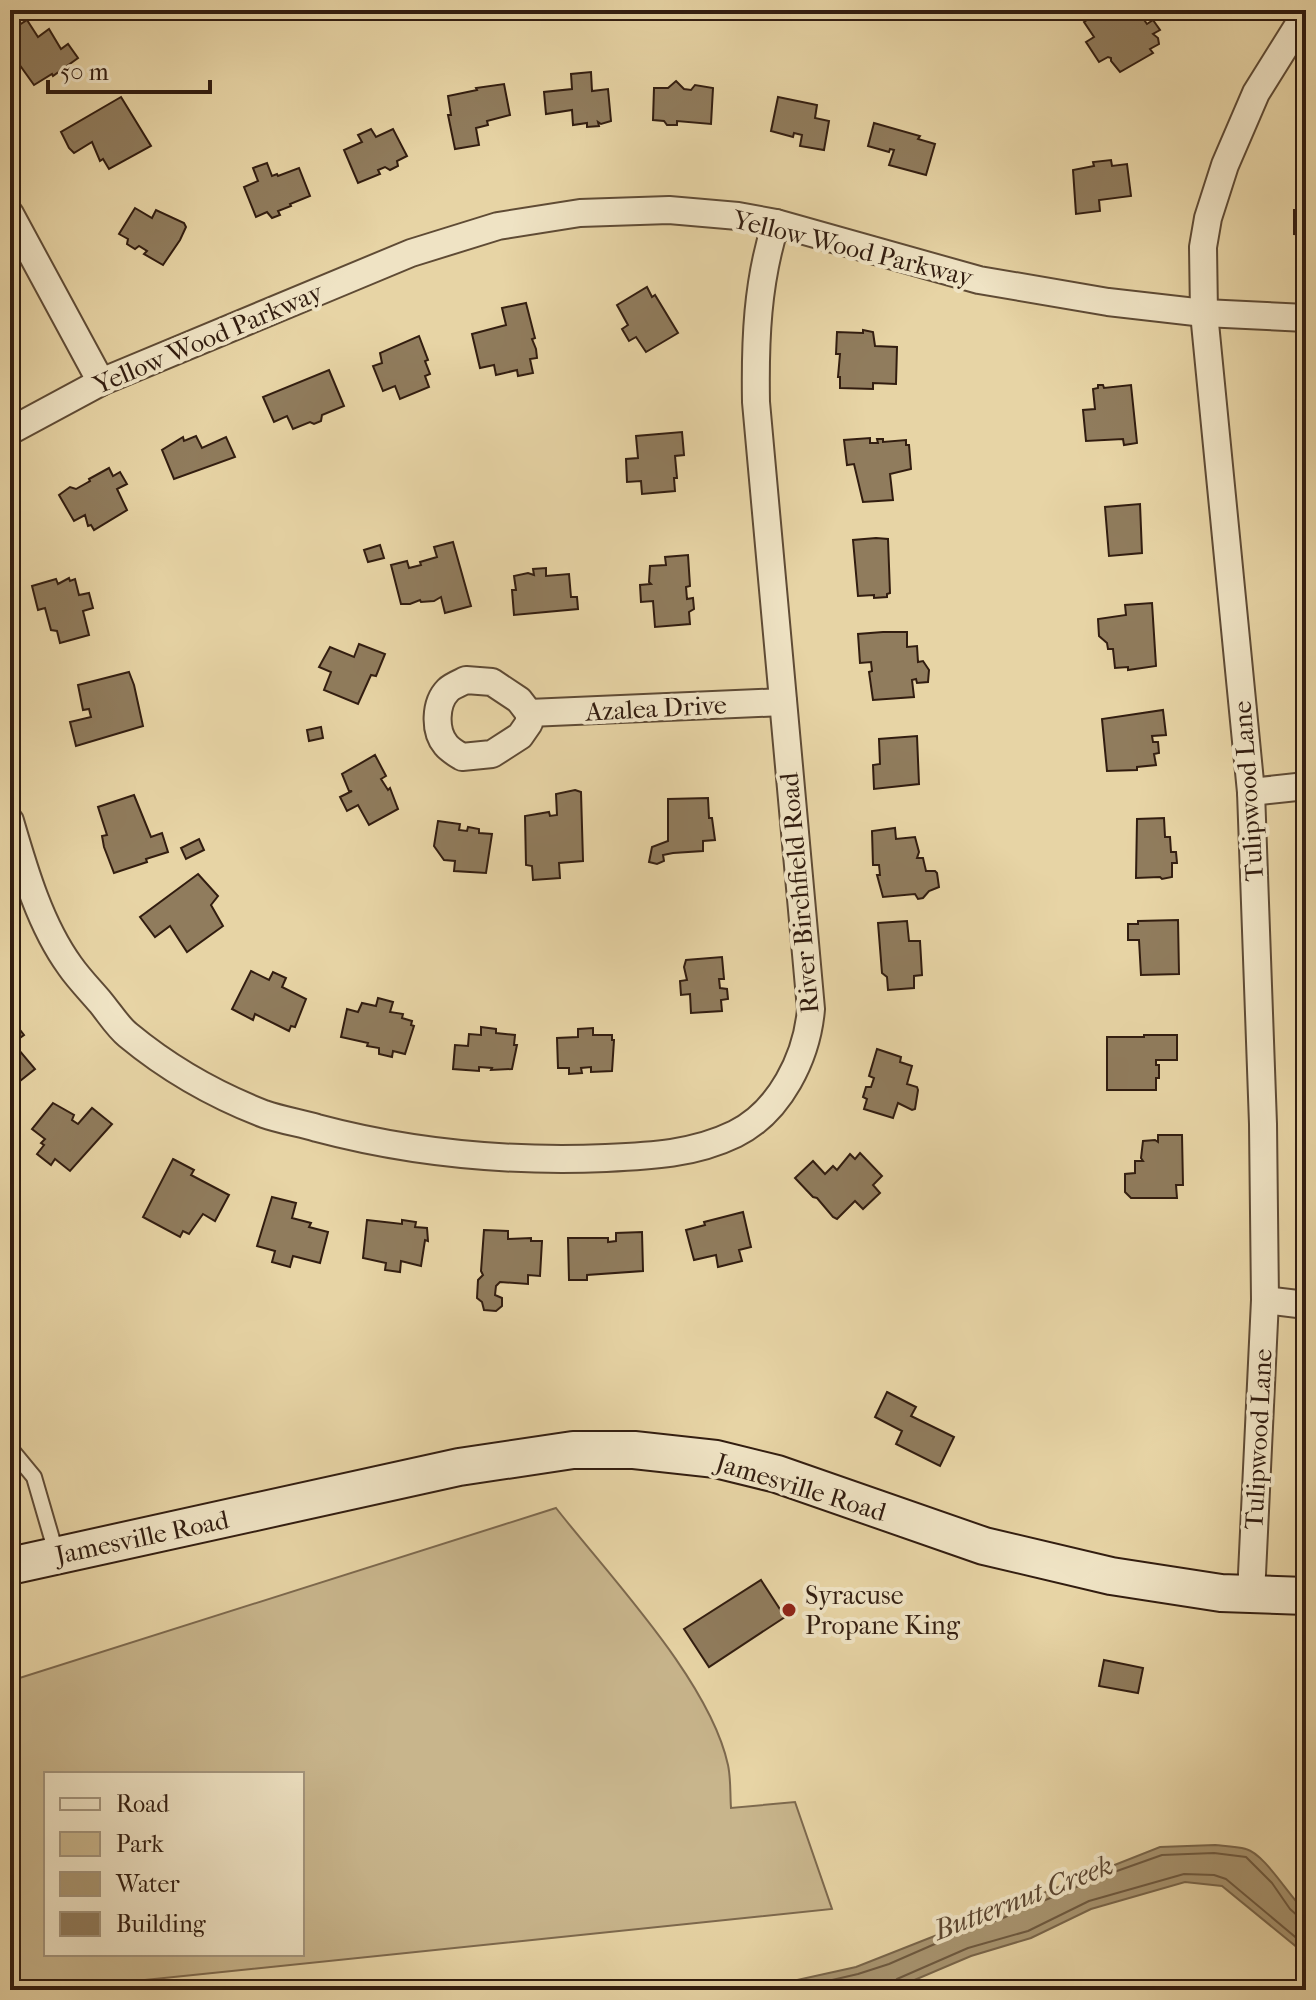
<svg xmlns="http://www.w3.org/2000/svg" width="1316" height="2000" font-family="'IM FELL French Canon',serif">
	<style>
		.green { fill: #c8b58c; stroke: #7d694e; stroke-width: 2; fill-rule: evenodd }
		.water { fill: #a99672; stroke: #79664b; stroke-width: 2 }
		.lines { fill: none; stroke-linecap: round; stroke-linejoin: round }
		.shore { stroke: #6e5a41; stroke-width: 2 }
		.building { fill: #907c5d; stroke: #321d10; stroke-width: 2 }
		.lane-casing { stroke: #5f4b35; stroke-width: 18 }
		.street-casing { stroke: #5f4b35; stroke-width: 30 }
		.secondary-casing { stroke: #321d10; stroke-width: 40 }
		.lane { stroke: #efe3c4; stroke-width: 14 }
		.street { stroke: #efe3c4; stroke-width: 26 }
		.secondary { stroke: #efe3c4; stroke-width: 36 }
		.poi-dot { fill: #8f2418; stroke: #efe3c4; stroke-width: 3 }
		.labels { text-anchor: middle; stroke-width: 8; stroke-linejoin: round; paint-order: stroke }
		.street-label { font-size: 26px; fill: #321d10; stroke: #efe3c4 }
		.poi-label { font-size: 26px; fill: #321d10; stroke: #efe3c4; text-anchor: start }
		.water-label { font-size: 28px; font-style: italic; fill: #5c4732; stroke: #efe3c4 }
	</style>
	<rect width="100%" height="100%" fill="#e7d4a5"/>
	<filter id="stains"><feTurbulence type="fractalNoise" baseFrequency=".0025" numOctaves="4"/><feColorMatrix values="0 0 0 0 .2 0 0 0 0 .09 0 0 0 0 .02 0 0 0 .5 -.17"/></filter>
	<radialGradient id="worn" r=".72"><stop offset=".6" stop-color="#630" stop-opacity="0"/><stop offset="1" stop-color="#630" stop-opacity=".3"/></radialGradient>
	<!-- green -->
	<path class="green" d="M556,1508C610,1577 710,1681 728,1765C731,1779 730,1794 731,1808L795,1802L832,1909L48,1990H10V1681ZM46,1774H302V1954H46Z"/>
	<!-- water -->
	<g class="water">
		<path d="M1215,1845C1225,1846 1236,1846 1246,1849C1265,1854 1290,1898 1306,1912V1962L1299,1949L1222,1886L1185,1882L1091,1909L1031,1938L971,1956L891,1990H752L856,1967L1160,1847Z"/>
		<polygon points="547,1980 588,1990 453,1990 469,1986"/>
	</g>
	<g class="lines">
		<!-- shore -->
		<g class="shore">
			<polyline points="789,1990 858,1974 889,1964 960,1933 998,1920 1100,1877 1162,1855 1214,1853 1246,1857 1272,1883 1290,1909 1299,1917 1306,1917"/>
			<polyline points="891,1990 892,1984 897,1979 968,1948 1028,1931 1089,1901 1184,1874 1214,1875 1226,1879 1306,1946"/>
		</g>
	</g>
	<!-- building -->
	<g class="building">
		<polygon points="1102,10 1153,10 1142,17 1147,24 1153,20 1160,30 1153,34 1158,38 1159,44 1150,49 1153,53 1120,72 1111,61 1111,58 1108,57 1099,62 1086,42 1094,37 1084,22"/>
		<polygon points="27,20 38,37 49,29 61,49 68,44 78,58 53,76 52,74 34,85 19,64 10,43 10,31"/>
		<polygon points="591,72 592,91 608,89 611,121 601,124 598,122 599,126 587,127 587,123 573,125 572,110 546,114 544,92 572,89 571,74"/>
		<polygon points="676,81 684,89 691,90 695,85 713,88 711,124 677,121 677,125 667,125 664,121 653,120 654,88 668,88"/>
		<polygon points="504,84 510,115 487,121 488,125 476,128 479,145 455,149 448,115 451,115 448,96 477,90 476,88"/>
		<polygon points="121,97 151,146 109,169 103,159 100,161 92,142 74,153 69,148 61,132"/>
		<polygon points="778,97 817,105 815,118 829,121 824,150 800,146 802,135 794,133 793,137 771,131"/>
		<polygon points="874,123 920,136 918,139 935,144 926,175 889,165 894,150 890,149 889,152 868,146"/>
		<polygon points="371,129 376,137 393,129 407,156 397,161 398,166 390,170 385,167 378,170 380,174 358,183 344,150 362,142 358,135"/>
		<polygon points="1111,160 1112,166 1127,164 1131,196 1099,200 1100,211 1076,214 1073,170 1094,166 1093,162"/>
		<polygon points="267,163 272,176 277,174 278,176 299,168 310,196 290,204 291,206 278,211 280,215 272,218 267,212 256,217 244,187 258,181 253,168"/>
		<polygon points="1298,192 1306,192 1306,235 1294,234 1294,210 1298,210"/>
		<polygon points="135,208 152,218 156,210 184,223 186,227 180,240 163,265 144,254 147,251 139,246 135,249 127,244 128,239 119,234"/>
		<polygon points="647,287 652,297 655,295 678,333 646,352 636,337 629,341 622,329 628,325 617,305"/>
		<polygon points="526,303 535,338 532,339 536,349 537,358 530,359 533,373 518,376 517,370 496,375 494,365 480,368 472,334 506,325 502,308"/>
		<polygon points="863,330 873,332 875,346 897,347 896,384 873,383 873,389 840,388 840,377 838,377 840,354 836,354 837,332 863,333"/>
		<polygon points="419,336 428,360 425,361 430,374 425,376 429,387 400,399 395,386 383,391 373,366 382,363 380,353"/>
		<polygon points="329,370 344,406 322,415 321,421 314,424 310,422 293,429 287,416 274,422 263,397"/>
		<polygon points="1098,385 1103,385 1104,388 1131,385 1137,443 1124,445 1123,439 1086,441 1083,410 1095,409 1093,389 1098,388"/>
		<polygon points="1306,399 1306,456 1304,457 1303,445 1300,445 1296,400"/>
		<polygon points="682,432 684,455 675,456 677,478 674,478 675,491 642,494 641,481 627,482 626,459 638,458 636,436"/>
		<polygon points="196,436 202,448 226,437 235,457 174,479 162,450 183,437 184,441"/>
		<polygon points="870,438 870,443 878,443 877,439 883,439 883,442 906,440 906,445 909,445 911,469 890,474 893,500 863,502 854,464 847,465 844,440"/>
		<polygon points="109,468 113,476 120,472 127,484 117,489 127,510 94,530 91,525 88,526 85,515 74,521 59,495 70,487 76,489 90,481 89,479"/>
		<polygon points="1140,504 1142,553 1109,556 1105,507"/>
		<polygon points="876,538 888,539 890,593 887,594 887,597 874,598 874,595 858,596 853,540"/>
		<polygon points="453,542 471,606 445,613 441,597 434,601 421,602 420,600 410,604 401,604 391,565 407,561 409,568 421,565 420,562 437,557 434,547"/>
		<polygon points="380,545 384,558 368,562 364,550"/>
		<polygon points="688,555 690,586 686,587 687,599 693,598 694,609 689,612 690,624 655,627 653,601 641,602 640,585 651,584 649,582 650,566 666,565 665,557"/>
		<polygon points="546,568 546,576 569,574 571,597 577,597 578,609 514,615 512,590 516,590 514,576 528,573 534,575 533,569"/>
		<polygon points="69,578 70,581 75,579 79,595 89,593 93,608 83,611 89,635 60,643 57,631 51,630 45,608 38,610 32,586 56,579 58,584"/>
		<polygon points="1152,603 1156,666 1128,670 1128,667 1115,668 1113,649 1108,649 1107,643 1099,636 1098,619 1126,615 1125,605"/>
		<polygon points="883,632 907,632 907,647 917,646 918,662 923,661 929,670 928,682 917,683 916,679 912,680 914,697 873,700 869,672 872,671 871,662 860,663 858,634"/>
		<polygon points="359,644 385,654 376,676 371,675 358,704 324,690 331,672 319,667 330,647 354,657"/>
		<polygon points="129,672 134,685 143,726 76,746 70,722 91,717 89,709 83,710 78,685"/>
		<polygon points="1163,710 1166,735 1152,736 1153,742 1158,742 1159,753 1154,754 1156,765 1137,767 1137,770 1107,771 1102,719"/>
		<polygon points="321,727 323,738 309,741 307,730"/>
		<polygon points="917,736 919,784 874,789 873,765 880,764 879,739"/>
		<polygon points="375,755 386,776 381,779 388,790 390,788 398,809 369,825 358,805 347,811 340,797 352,791 349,791 342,774"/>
		<polygon points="575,790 581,792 583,861 559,863 560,878 533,880 532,866 526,865 525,816 549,812 550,816 557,815 556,794"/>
		<polygon points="134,795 151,837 162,833 168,852 146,859 147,862 114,873 104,847 102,836 107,835 98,807"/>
		<polygon points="708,798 709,818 712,818 715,840 703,841 703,851 673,853 663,855 664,861 657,864 649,862 652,847 668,841 668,799"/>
		<polygon points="1164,818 1165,837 1170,837 1171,852 1176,852 1177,863 1172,863 1172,877 1162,879 1160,877 1136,878 1137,819"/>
		<polygon points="438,821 460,824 459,830 467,831 468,827 479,829 479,833 492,834 486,873 454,871 455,861 444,860 434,846"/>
		<polygon points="895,828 896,839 915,837 919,852 917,858 923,858 926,871 935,871 937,873 939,887 929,891 923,898 918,899 915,894 883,897 877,875 880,875 879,865 873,865 872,831"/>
		<polygon points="199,839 204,850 186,859 181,848"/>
		<polygon points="198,874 218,896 211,905 223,926 187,952 170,926 155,937 140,917"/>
		<polygon points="1178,920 1179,974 1141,975 1139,940 1128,940 1128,924 1138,924 1138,921"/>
		<polygon points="907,921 909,941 920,941 922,975 914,976 914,988 888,990 887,977 882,973 878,923"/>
		<polygon points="722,957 724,979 719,979 720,988 727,989 728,999 721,1000 722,1011 691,1013 690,994 681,995 680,981 687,980 684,967 686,960"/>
		<polygon points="251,971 269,980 273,972 286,978 282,987 306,999 295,1027 291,1026 289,1031 255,1014 253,1020 232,1009"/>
		<polygon points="378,998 393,1002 390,1012 403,1014 402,1018 412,1021 411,1025 414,1026 405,1054 393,1051 392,1057 379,1054 379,1048 367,1046 368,1043 341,1037 347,1009 358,1012 362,1003 376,1006"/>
		<polygon points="10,1017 24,1035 13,1043 35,1069 10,1089"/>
		<polygon points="481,1027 496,1029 496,1033 515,1035 514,1045 517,1045 512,1069 491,1070 492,1068 479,1067 479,1071 453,1069 455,1045 468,1046 469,1034 481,1035"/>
		<polygon points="593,1028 593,1035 612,1035 612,1040 614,1040 612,1071 591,1072 591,1067 581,1068 582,1073 569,1074 569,1068 558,1068 557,1038 578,1037 578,1029"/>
		<polygon points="1144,1035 1177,1035 1177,1060 1156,1060 1156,1065 1159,1065 1159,1078 1156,1078 1156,1090 1107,1090 1107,1037 1144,1037"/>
		<polygon points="877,1049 901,1057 900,1062 912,1066 907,1084 917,1087 918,1090 915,1109 912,1110 898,1103 893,1118 864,1109 867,1099 863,1097 866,1087 871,1087 874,1078 869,1076"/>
		<polygon points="53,1103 74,1115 72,1120 78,1124 92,1108 112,1124 70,1171 55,1159 51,1165 37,1154 44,1145 41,1143 45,1139 32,1129"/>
		<polygon points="1158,1135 1182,1135 1183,1185 1176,1185 1177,1198 1131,1198 1125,1192 1125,1174 1135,1173 1135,1161 1143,1161 1141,1158 1143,1141 1155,1140 1158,1142"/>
		<polygon points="860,1153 882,1176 873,1185 880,1193 863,1209 855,1201 837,1219 833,1217 817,1198 813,1197 795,1178 813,1161 825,1174 833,1166 837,1170 850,1154 855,1159"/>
		<polygon points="173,1159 194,1170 191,1175 229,1195 215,1221 203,1214 189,1234 183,1231 180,1237 143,1217"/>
		<polygon points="272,1197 296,1203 292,1218 311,1223 309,1227 328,1232 320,1263 293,1256 290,1267 272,1262 275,1251 257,1246"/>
		<polygon points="743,1212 751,1247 739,1250 742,1261 718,1267 716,1255 694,1260 686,1230 705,1225 704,1222"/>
		<polygon points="367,1220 402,1224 402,1220 416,1222 415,1227 427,1228 428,1241 425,1240 421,1266 401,1261 400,1272 385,1270 386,1263 363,1258"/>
		<polygon points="484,1230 508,1231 508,1239 531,1238 531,1241 542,1241 540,1276 528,1275 528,1284 500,1282 496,1286 495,1295 502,1298 502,1306 496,1311 484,1310 482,1302 477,1298 478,1280 483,1275 481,1271"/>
		<polygon points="642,1232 643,1271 587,1275 587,1280 569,1280 568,1238 608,1238 608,1242 616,1241 616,1233"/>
		<polygon points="887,1392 916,1407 911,1416 954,1437 940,1466 896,1444 902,1431 875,1417"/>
		<polygon points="761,1580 785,1617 709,1667 684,1629"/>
		<polygon points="1104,1660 1143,1668 1138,1693 1099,1686"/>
	</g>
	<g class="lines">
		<!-- lane casing -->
		<g class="lane-casing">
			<polyline id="lane" points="10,1448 34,1477 57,1556"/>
		</g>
		<!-- street casing -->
		<g class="street-casing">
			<g id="street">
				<polyline points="10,214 101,382"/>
				<polyline points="10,431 101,382 411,253 498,226 580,213 669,210 738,216 776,223 979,280 1108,302 1204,313 1306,318"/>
				<path d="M466,680L492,682L519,700L529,713V723L520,736L492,754L462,757C457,754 450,750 446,745C434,731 435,703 448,690C452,686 460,683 466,680Z"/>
				<polyline points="529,713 783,702"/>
				<polyline points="1251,792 1306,786"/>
				<path d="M10,821C24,869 40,925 70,966C79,979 91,991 101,1003C110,1014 118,1027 128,1035C169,1069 215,1095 264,1114C281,1120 300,1123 317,1128C411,1153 508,1162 606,1158C651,1156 694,1154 735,1134C780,1112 807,1057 811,1009L756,402C755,341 757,282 776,223"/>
				<polyline points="1265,1300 1306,1305"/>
				<polyline points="1251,1595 1265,1300 1263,1124 1251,792 1204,313 1203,247 1208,218 1225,165 1256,93 1306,13"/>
			</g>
		</g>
		<!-- secondary casing -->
		<g class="secondary-casing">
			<polyline id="secondary" points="10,1566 459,1467 573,1450 634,1450 716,1459 777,1474 984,1546 1111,1576 1221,1593 1306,1596"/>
		</g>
		<!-- lane -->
		<use href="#lane" class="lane"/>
		<!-- street -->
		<use href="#street" class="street"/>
		<!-- secondary -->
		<use href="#secondary" class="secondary"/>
	</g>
	<!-- markers -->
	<circle class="poi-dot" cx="789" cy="1610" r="8"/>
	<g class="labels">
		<!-- street labels -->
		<g class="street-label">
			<text transform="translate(853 248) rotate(14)" y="9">Yellow Wood Parkway</text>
			<text transform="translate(208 338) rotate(-23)" y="9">Yellow Wood Parkway</text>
			<text transform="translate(656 708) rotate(-3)" y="9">Azalea Drive</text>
			<text transform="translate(1248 791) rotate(-94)" y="9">Tulipwood Lane</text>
			<text transform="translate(799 893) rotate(-95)" y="9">River Birchfield Road</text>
			<text transform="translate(1258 1439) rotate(-87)" y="9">Tulipwood Lane</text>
			<text transform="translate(801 1487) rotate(17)" y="9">Jamesville Road</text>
			<text transform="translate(142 1537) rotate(-12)" y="9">Jamesville Road</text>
		</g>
		<!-- poi labels -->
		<g class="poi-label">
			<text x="805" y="1604">Syracuse<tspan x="805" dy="30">Propane King</tspan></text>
		</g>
		<!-- water labels -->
		<g class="water-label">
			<text transform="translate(1023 1897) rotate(-21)" y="10">Butternut Creek</text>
		</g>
	</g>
	<!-- margin -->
	<rect width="1316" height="2000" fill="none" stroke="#e7d4a5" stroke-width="40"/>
	<rect x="12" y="12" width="1292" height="1976" fill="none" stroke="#321d10" stroke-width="4"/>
	<rect x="20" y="20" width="1276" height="1960" fill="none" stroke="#321d10" stroke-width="2"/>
	<!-- legend -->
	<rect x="44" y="1772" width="260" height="184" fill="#efe3c4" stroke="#a3947c" stroke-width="2"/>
	<rect x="60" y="1798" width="40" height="12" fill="#efe3c4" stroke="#a3947c" stroke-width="2"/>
	<text x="116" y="1812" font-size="24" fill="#321d10">Road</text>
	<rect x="60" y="1832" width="40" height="24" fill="#c8b58c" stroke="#a3947c" stroke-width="2"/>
	<text x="116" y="1852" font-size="24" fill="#321d10">Park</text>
	<rect x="60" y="1872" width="40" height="24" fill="#a99672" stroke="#a3947c" stroke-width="2"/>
	<text x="116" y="1892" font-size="24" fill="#321d10">Water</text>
	<rect x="60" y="1912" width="40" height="24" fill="#907c5d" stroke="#a3947c" stroke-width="2"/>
	<text x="116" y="1932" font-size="24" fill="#321d10">Building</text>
	<!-- scale -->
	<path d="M48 80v12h162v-12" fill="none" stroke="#321d10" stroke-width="4"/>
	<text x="60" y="80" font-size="24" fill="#321d10" stroke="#efe3c4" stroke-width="6" paint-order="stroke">50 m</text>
	<rect width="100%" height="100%" filter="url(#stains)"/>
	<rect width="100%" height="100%" fill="url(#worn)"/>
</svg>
